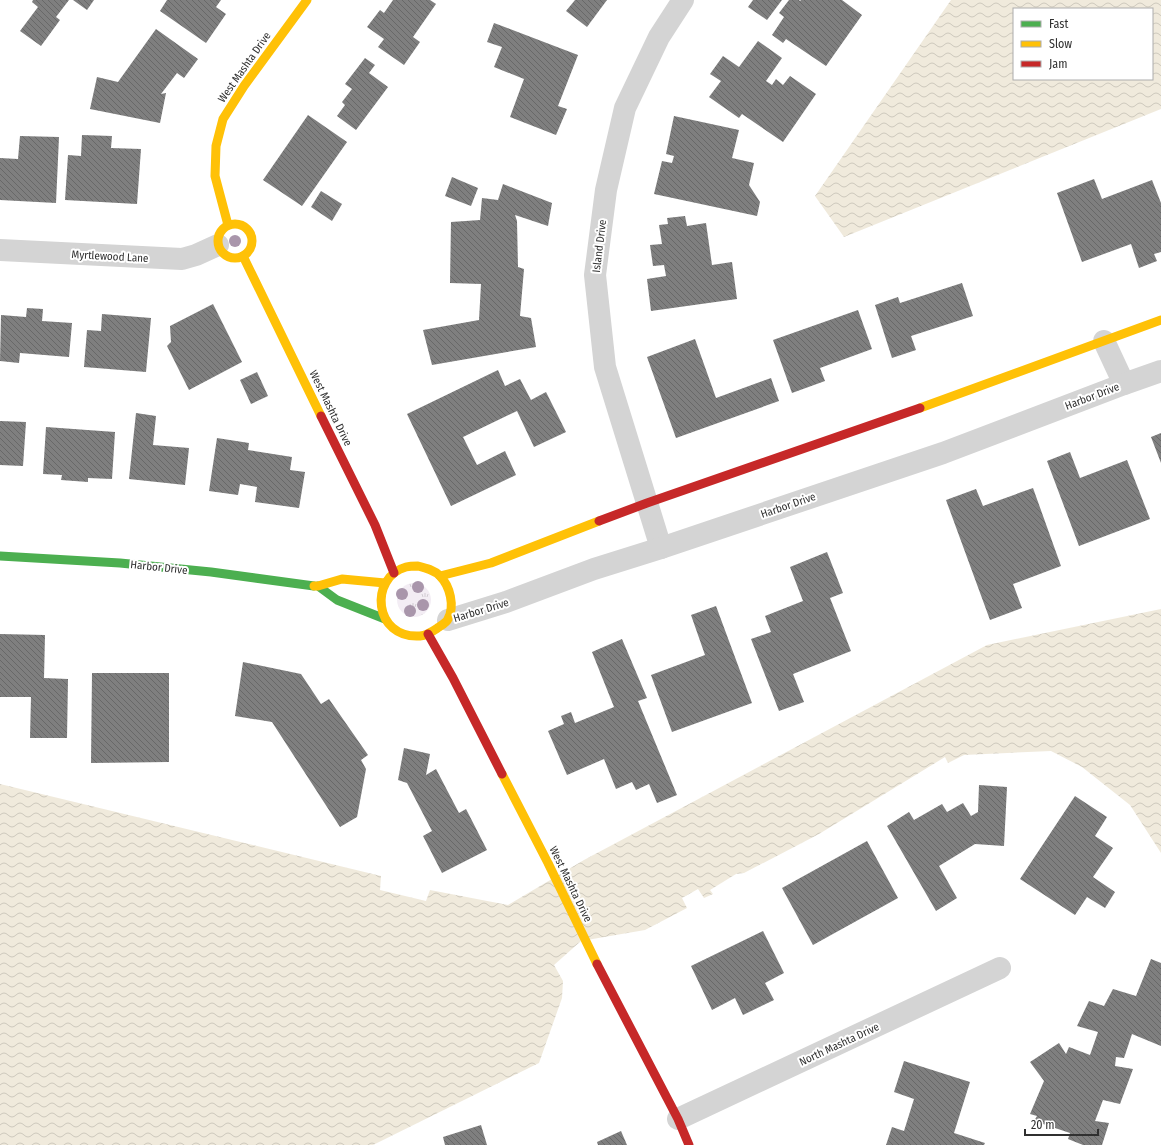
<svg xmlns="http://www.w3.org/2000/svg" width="1161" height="1145" font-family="'Fira Sans Condensed',sans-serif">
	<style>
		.grass { fill: url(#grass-tufts) }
		.water { fill: url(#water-waves); fill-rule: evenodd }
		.building { fill: url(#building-back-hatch) }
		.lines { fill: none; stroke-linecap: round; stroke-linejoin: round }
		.street { stroke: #d4d4d4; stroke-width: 22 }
		.fast { stroke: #4caf50; stroke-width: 9 }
		.slow { stroke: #ffc107; stroke-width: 9 }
		.jam { stroke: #c62828; stroke-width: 9 }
		.tree { fill: #a996ab }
		.labels { text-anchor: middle; stroke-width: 4; stroke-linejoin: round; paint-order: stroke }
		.street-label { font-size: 11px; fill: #303030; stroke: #fff }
	</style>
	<defs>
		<pattern id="grass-tufts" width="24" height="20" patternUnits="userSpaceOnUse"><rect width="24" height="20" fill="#f3edf4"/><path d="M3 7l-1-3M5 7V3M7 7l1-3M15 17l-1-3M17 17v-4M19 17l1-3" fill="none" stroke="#d1ccd2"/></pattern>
		<pattern id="water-waves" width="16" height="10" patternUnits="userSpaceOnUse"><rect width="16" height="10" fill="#f0eadc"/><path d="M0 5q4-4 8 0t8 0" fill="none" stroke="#cec9bd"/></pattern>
		<pattern id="building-back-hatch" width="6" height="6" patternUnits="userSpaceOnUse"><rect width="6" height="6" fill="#7f7f7f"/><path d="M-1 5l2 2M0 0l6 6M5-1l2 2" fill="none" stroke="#686868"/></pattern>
	</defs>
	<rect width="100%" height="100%" fill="#fff"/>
	<!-- grass -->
	<circle class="grass" cx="414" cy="600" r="17"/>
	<!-- water -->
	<g class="water">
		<path d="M951,0H1161V109L844,237L815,196ZM1014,9H1152V79H1014Z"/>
		<polygon points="1161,609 1161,853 1130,805 1082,767 1051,751 964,755 948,763 945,757 819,834 744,873 736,874 710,890 713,894 704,898 698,889 682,898 687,908 645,930 581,941 554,965 563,981 562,998 539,1063 373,1145 0,1145 0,784 381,876 380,890 426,901 430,890 508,905 584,860 987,645"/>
	</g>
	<!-- building -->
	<g class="building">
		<polygon points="33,0 69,0 56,17 60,20 41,46 20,31 38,7 32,2"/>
		<polygon points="73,0 94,0 87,10"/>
		<polygon points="167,0 221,0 216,7 226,14 206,43 160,11"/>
		<polygon points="393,0 430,0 436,4 413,37 420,42 404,65 378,47 384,39 367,27 380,10 384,13"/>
		<polygon points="575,0 607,0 587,27 566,11"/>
		<polygon points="753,0 782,0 767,20 748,7"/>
		<polygon points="789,0 799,0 800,1 801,0 842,0 862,15 826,66 786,39 783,43 772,35 784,17 779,13"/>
		<polygon points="494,23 578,55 558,106 567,109 556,135 510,117 524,79 494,67 502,47 487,42"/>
		<polygon points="156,29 198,59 184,78 177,73 161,94 166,93 160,123 90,109 97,77 118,82"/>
		<polygon points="758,41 782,58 766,81 772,85 776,79 783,85 790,76 816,94 783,142 742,114 739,118 709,97 721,81 710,74 723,56 739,67"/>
		<polygon points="365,58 375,65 369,73 388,87 356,130 337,116 345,105 342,102 352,89 345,84"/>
		<polygon points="308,115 347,142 302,206 263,180"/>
		<polygon points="674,116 739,130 732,158 754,163 749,185 760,202 757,216 654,194 662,161 672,163 674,156 666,154"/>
		<polygon points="82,135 112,136 111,148 141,149 137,204 65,200 68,155 81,156"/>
		<polygon points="20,136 59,137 56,203 0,200 0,158 18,159"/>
		<polygon points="452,177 478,188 471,206 445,196"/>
		<polygon points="1094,179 1102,199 1152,180 1161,203 1161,252 1154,254 1157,261 1139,268 1131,244 1082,262 1057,193"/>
		<polygon points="503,184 552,203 548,226 515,215 517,221 518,267 524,269 520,316 531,318 536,347 432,365 423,330 479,320 481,284 450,283 451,222 480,220 482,198 498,200"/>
		<polygon points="321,191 342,204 332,221 311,207"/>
		<polygon points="685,216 687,226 706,223 712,265 732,262 737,299 651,311 647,279 666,276 664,265 653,266 650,245 662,244 659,225 668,224 667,218"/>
		<polygon points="962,283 973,316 911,336 916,350 892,358 875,305 898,297 900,303"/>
		<polygon points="213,304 242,362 189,390 167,346 171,342 170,326"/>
		<polygon points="27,308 43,309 42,321 72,323 69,357 20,353 19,363 0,361 1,315 26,317"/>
		<polygon points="858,310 872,349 820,368 825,381 792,393 773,340"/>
		<polygon points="102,314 151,318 146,372 84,367 87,330 101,331"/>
		<polygon points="695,339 716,398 771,378 779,401 676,438 647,357"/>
		<polygon points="498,370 505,386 520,379 531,400 546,392 566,432 534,447 517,411 463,437 477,465 505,451 516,475 451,506 407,414"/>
		<polygon points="257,372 268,396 251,404 240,380"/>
		<polygon points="136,413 156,416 153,445 189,448 185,485 129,479"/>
		<polygon points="0,421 26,422 23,466 0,465"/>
		<polygon points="46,427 115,432 112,479 88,478 88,482 61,480 62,475 43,474"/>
		<polygon points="1161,433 1161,463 1151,437"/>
		<polygon points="217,438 249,443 248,450 292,457 290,470 305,472 299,508 255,502 257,487 240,484 238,495 209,491"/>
		<polygon points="1070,452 1080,478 1127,460 1150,519 1079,546 1047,461"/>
		<polygon points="1033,488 1061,566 1013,584 1022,608 990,620 946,500 976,489 983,506"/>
		<polygon points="827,552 843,593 830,598 851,651 793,674 804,702 779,711 751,639 771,632 765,616 803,601 790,567"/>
		<polygon points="716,606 752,703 672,732 651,675 705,655 691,615"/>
		<polygon points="0,634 45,635 44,678 68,679 67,738 30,738 31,697 0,697"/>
		<polygon points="622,639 647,698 638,701 677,795 657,803 649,784 636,790 632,782 616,789 604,759 567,775 548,731 564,724 561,716 571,712 575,723 614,707 592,652"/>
		<polygon points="243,662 301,674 321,704 329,699 368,755 361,760 366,769 357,817 340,827 272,722 235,716"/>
		<polygon points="92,673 169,673 169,762 91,763"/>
		<polygon points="404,748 430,754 426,775 436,769 459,813 466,809 487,850 442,873 423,836 432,831 407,783 398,780"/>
		<polygon points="979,785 1007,787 1004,846 975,844 939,866 957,898 936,911 887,826 909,812 914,820 942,804 947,812 963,803 971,816 978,812"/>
		<polygon points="1075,796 1107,817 1095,836 1113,848 1093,877 1115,892 1105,908 1087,897 1075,915 1020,879"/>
		<polygon points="867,841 898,898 813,945 782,888"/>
		<polygon points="763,931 784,973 765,983 774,1000 743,1015 735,998 712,1010 691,966"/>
		<polygon points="1151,959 1161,963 1161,1046 1132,1034 1124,1058 1116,1057 1115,1066 1133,1069 1120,1104 1103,1100 1095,1121 1109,1123 1102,1145 1083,1145 1068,1139 1070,1133 1034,1121 1037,1116 1030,1114 1044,1081 1030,1062 1059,1043 1066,1054 1069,1047 1090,1055 1098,1032 1077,1026 1089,1001 1104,1006 1113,989 1136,996"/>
		<polygon points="904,1061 970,1082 954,1133 985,1143 984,1145 886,1145 892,1127 904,1131 914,1099 894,1092"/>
		<polygon points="481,1125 487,1145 445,1145 443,1137"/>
		<polygon points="621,1131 627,1145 598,1145 597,1142"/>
	</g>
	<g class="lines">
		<!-- street -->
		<g class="street">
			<polyline points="0,250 182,259 196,255 218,245"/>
			<polyline points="1104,341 1124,384"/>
			<polyline points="661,548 605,367 595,275 606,190 625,108 659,37 683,0"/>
			<polyline points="448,620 506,602 594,569 661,548 943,453 1124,384 1161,371"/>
			<polyline points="678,1119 1000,968"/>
		</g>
		<!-- fast -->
		<g class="fast">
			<polyline points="0,556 120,563 211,572 314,586"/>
			<polyline points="318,586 337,600 385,619"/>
		</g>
		<!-- slow -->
		<g class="slow">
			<circle cx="235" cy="241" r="17"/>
			<polyline points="228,225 215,176 216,146 223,119 244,86 307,0"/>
			<polyline points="243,256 321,416"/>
			<polyline points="920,408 1161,320"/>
			<path d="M418,566C426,568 434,570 440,576C450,586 455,606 448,619C447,622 442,625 439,627C433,631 428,635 420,636C373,639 369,577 406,567C410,566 414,566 418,566Z"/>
			<polyline points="440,576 491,563 599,521"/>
			<polyline points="314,586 318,586 342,579 385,583"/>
			<polyline points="502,774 548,863 597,964"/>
		</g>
		<!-- jam -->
		<g class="jam">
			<polyline points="321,416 375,525 394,573"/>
			<polyline points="599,521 647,503 920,408"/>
			<polyline points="428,634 453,678 502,774"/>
			<polyline points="597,964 678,1119 689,1145"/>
		</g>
	</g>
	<!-- trees -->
	<g class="tree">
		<circle cx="235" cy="241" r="6"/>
		<circle cx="418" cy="587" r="6"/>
		<circle cx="402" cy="594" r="6"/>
		<circle cx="423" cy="605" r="6"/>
		<circle cx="410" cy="611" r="6"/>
	</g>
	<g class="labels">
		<!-- street labels -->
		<g class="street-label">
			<text transform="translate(244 67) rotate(-55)" y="4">West Mashta Drive</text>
			<text transform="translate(599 246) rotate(-83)" y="4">Island Drive</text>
			<text transform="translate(110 256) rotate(3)" y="4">Myrtlewood Lane</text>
			<text transform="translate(1092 396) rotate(-21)" y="4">Harbor Drive</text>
			<text transform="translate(331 408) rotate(64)" y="4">West Mashta Drive</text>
			<text transform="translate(788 505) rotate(-19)" y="4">Harbor Drive</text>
			<text transform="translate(159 567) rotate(6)" y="4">Harbor Drive</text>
			<text transform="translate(481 610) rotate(-17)" y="4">Harbor Drive</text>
			<text transform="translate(571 884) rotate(64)" y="4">West Mashta Drive</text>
			<text transform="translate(839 1044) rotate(-25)" y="4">North Mashta Drive</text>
		</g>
	</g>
	<!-- legend -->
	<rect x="1013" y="8" width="140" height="72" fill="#ffffff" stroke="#acacac"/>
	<rect x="1021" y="21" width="20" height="6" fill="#4caf50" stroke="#acacac"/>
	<text x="1049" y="28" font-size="12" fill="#303030">Fast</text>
	<rect x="1021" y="41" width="20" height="6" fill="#ffc107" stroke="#acacac"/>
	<text x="1049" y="48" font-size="12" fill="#303030">Slow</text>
	<rect x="1021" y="61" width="20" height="6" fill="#c62828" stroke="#acacac"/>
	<text x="1049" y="68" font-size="12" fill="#303030">Jam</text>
	<!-- scale -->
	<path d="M1025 1129v6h73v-6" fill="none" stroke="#303030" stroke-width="2"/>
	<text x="1031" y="1129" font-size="12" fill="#303030" stroke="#ffffff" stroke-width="3" paint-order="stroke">20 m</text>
</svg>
